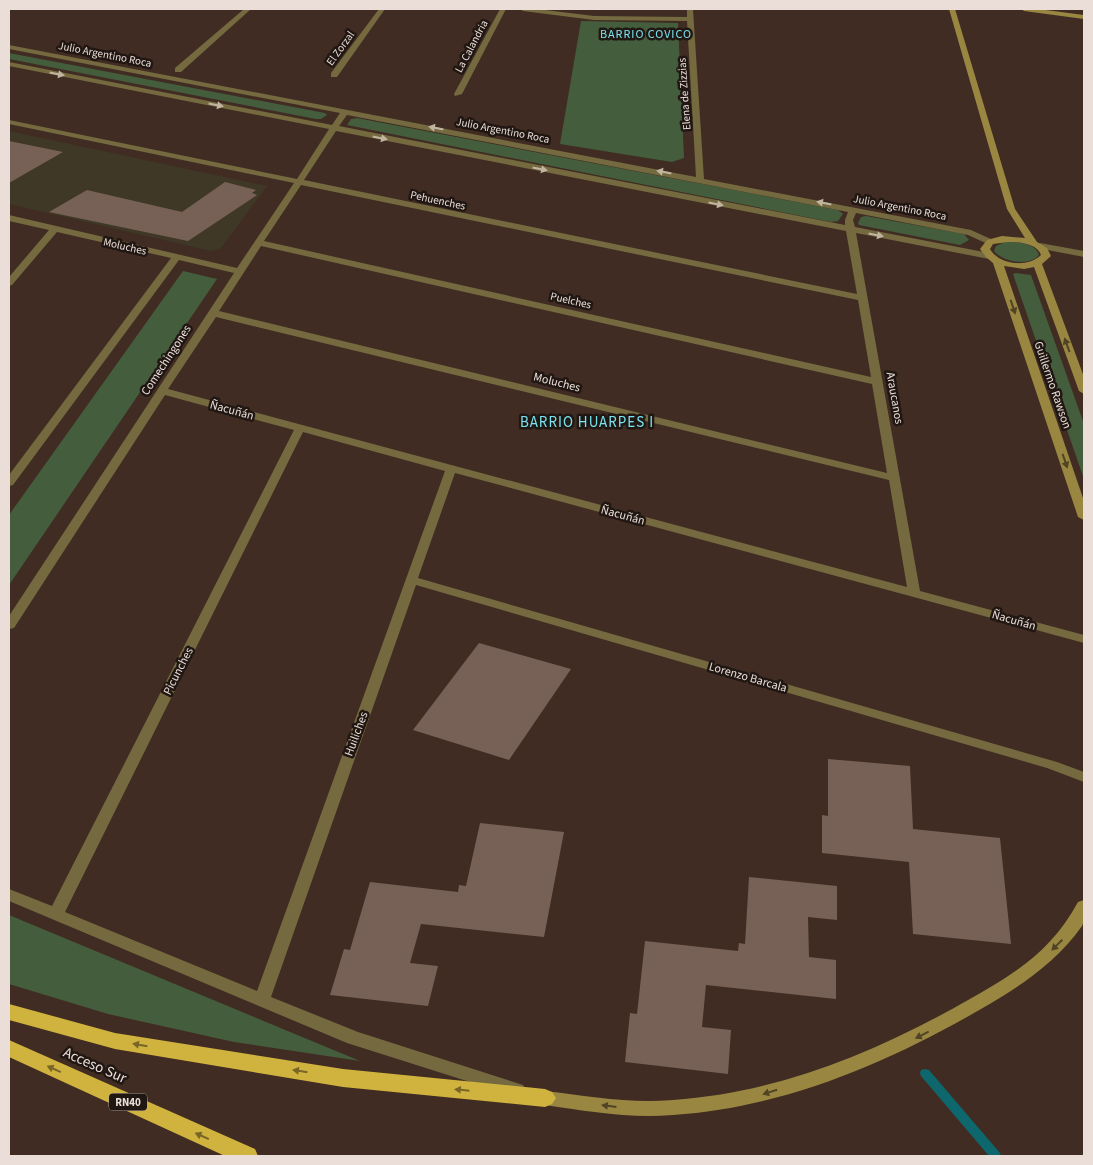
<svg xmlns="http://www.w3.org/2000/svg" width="1093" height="1165" font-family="'Source Sans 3',sans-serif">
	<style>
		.education { fill: #403827 }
		.green { fill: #445d3d }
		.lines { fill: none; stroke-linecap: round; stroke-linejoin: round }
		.stream { fill: #0e676d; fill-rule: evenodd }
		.building { fill: #776156 }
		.street { fill: #74693f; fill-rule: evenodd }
		.secondary { fill: #998741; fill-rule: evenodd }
		.highway { fill: #d0b33e; fill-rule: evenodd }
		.oneway { fill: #c1b5a2 }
		.oneway2 { fill: #504425 }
		.oneway3 { fill: #786528 }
		.labels { text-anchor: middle; stroke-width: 5; stroke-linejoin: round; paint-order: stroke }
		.far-street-label { font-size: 11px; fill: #ebded8; stroke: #201713 }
		.shield { fill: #201713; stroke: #aea29d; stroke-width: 1 }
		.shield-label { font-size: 11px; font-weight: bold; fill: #ebded8 }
		.far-quarter-label { font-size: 12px; letter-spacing: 1px; fill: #79e3ef; stroke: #201713 }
		.street-label { font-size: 12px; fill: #ebded8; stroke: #201713 }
		.quarter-label { font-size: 15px; letter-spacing: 1px; fill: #79e3ef; stroke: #201713 }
		.near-street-label { font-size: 15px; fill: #ebded8; stroke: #201713 }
	</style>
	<rect width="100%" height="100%" fill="#402c22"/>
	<!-- education -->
	<polygon class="education" points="9,131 267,186 221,248 211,251 9,204"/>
	<!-- green -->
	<g class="green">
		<polygon points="581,21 678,23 684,158 672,162 560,144"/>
		<polygon points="9,53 325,113 327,115 321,119 316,119 9,59"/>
		<polygon points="357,118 838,210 843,214 838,221 831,222 347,125 351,119"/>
		<polygon points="866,216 964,234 969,240 960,245 859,225 858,223 861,217"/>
		<path d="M1005,242C1016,242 1035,242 1039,255C1029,267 1003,262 994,251L996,246Z"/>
		<polygon points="183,271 217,279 9,585 9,515"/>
		<polygon points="1016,273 1031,275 1084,424 1084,479 1013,274"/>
		<polygon points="9,915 360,1061 234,1042 108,1014 9,984"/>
	</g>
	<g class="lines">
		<!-- stream -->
		<polygon class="stream" points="925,1069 929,1070 1000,1153 1001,1156 989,1156 921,1076 920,1073 921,1070"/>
	</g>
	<!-- building -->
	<g class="building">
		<polygon points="9,141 63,152 9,183"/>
		<polygon points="225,182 256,190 252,193 257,195 188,241 49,212 87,190 182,212"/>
		<polygon points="479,643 571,669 509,760 413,730"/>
		<polygon points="828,759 910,766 913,829 1000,838 1011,944 913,934 909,862 822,853 822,815 828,816"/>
		<polygon points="480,823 564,832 544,937 421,924 410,963 438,966 428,1006 330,995 344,949 350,950 370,882 458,892 459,885 466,886"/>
		<polygon points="749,877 837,886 837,920 808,917 809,957 836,960 836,999 706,985 702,1027 731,1030 728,1074 625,1062 630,1013 637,1014 645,941 738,951 739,943 745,944"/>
	</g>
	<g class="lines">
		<!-- street -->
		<g class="street">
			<polygon points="244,9 251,9 181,72 175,72 175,68"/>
			<polygon points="379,9 385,9 337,77 331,77 331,73"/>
			<polygon points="500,9 506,9 462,94 455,96 454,94"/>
			<path d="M520,9H537L594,16L687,17V9H693L704,179L971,230L993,240V244L990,245L968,235L856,213L853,220L855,227L989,253L994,256L989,259L856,233L920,591L1084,635V643L455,473L418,578L1057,762L1084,772V782L1047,768L416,585L271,997L358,1032L523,1085L526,1090L523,1095L517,1097L347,1043L9,901V889L52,906L294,430L165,395L14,628L9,629V616L234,273L179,260L13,485L9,486V475L171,258L57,232L12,285L9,286V277L49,230L9,221V215L237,268L294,183L9,124V120L297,179L329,129L9,66V62L332,125L340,113L9,49V45L696,177L687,21L594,20L523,11ZM347,115L848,212L845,220V225L339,126ZM336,131L846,231L857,294L304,180ZM301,185L858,300L871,377L264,241ZM261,246L872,384L887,473L219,311ZM216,317L889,480L907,587L168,389ZM303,432L445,471L257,991L65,912Z"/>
			<polygon points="1040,243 1084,251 1084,257 1037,248 1035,246"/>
		</g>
		<!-- secondary -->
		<g class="secondary">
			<path d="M949,9H955L1015,209L1037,242L1047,248L1051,256L1042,264L1084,377V394L1079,391L1034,267L1024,269L1004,266L1084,501V520L1078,517L993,263L986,257L980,249L987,240L1002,236L1025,238L1007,209ZM1008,242C1019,242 1037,243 1041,255C1028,268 999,265 990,249L993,244Z"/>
			<polygon points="1021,9 1038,9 1084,15 1084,19 1024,11"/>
			<path d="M1084,900V921L1082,926C1052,968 1011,992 967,1017C876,1068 778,1108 673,1115C630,1119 587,1111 545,1105L539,1103L536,1098L539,1093L545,1091C588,1096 630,1104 673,1100C774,1093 866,1056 954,1008C1007,978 1049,956 1078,902Z"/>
		</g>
		<!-- highway -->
		<g class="highway">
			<polygon points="9,1004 115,1033 343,1069 545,1089 552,1092 556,1098 552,1104 545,1107 343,1087 115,1049 9,1020"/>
			<polygon points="9,1040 255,1149 258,1156 225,1156 9,1057"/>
		</g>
	</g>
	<!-- one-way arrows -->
	<defs><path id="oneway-solid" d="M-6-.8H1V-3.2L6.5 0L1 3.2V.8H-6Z" transform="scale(1.25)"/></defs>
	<g class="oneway">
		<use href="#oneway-solid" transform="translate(57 74) rotate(11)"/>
		<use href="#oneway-solid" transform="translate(216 105) rotate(11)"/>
		<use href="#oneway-solid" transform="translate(436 128) rotate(-169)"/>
		<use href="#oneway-solid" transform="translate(380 138) rotate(11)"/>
		<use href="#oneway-solid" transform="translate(540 169) rotate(11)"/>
		<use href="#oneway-solid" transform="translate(664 172) rotate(-169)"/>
		<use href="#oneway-solid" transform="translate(824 203) rotate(-169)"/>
		<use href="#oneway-solid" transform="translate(716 204) rotate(11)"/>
		<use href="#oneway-solid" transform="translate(876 235) rotate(11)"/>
	</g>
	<g class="oneway2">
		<use href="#oneway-solid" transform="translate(1013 307) rotate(71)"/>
		<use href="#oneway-solid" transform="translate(1067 345) rotate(-110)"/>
		<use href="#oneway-solid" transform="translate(1065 461) rotate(71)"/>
		<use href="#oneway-solid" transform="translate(1057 945) rotate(135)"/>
		<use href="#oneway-solid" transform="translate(922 1035) rotate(153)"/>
		<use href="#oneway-solid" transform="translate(770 1092) rotate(163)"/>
		<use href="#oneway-solid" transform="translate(609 1106) rotate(-173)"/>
	</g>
	<g class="oneway3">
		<use href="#oneway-solid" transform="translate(140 1045) rotate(-170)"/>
		<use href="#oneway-solid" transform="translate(54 1069) rotate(-156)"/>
		<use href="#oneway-solid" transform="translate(300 1071) rotate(-171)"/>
		<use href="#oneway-solid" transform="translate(462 1090) rotate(-174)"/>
		<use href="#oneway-solid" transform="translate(202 1136) rotate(-156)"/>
	</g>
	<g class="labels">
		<!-- far-street labels -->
		<g class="far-street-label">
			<text transform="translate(471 46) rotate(-62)" y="4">La Calandria</text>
			<text transform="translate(340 48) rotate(-54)" y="4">El Zorzal</text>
			<text transform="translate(105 54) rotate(11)" y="4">Julio Argentino Roca</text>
			<text transform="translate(684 94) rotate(-94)" y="4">Elena de Zizzias</text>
			<text transform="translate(503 130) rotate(11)" y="4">Julio Argentino Roca</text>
			<text transform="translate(438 200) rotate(12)" y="4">Pehuenches</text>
			<text transform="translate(900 207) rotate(11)" y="4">Julio Argentino Roca</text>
			<text transform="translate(125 246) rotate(13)" y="4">Moluches</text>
			<text transform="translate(571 300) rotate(13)" y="4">Puelches</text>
		</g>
		<!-- shield labels -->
		<rect class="shield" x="109" y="1093.5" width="38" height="17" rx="4"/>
		<g class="shield-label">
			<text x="128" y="1106">RN40</text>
		</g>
		<!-- far-quarter labels -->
		<g class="far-quarter-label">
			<text x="646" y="38">BARRIO COVICO</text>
		</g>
		<!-- street labels -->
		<g class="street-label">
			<text transform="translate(166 360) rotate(-57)" y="4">Comechingones</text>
			<text transform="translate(557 382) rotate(14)" y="4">Moluches</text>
			<text transform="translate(1053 385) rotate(71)" y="4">Guillermo Rawson</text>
			<text transform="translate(895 398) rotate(80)" y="4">Araucanos</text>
			<text transform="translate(232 410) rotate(15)" y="4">Ñacuñán</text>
			<text transform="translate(623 515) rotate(15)" y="4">Ñacuñán</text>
			<text transform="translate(1014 620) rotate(16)" y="4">Ñacuñán</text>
			<text transform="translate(178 671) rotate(-63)" y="4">Picunches</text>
			<text transform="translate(748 677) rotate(16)" y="4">Lorenzo Barcala</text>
			<text transform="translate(356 734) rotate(-70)" y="4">Huiliches</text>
		</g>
		<!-- quarter labels -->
		<g class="quarter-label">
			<text x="587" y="427">BARRIO HUARPES I</text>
		</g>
		<!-- near-street labels -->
		<g class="near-street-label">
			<text transform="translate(95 1065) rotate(24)" y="5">Acceso Sur</text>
		</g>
	</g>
	<!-- border -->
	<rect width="1093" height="1165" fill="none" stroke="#ebded8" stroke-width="20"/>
</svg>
